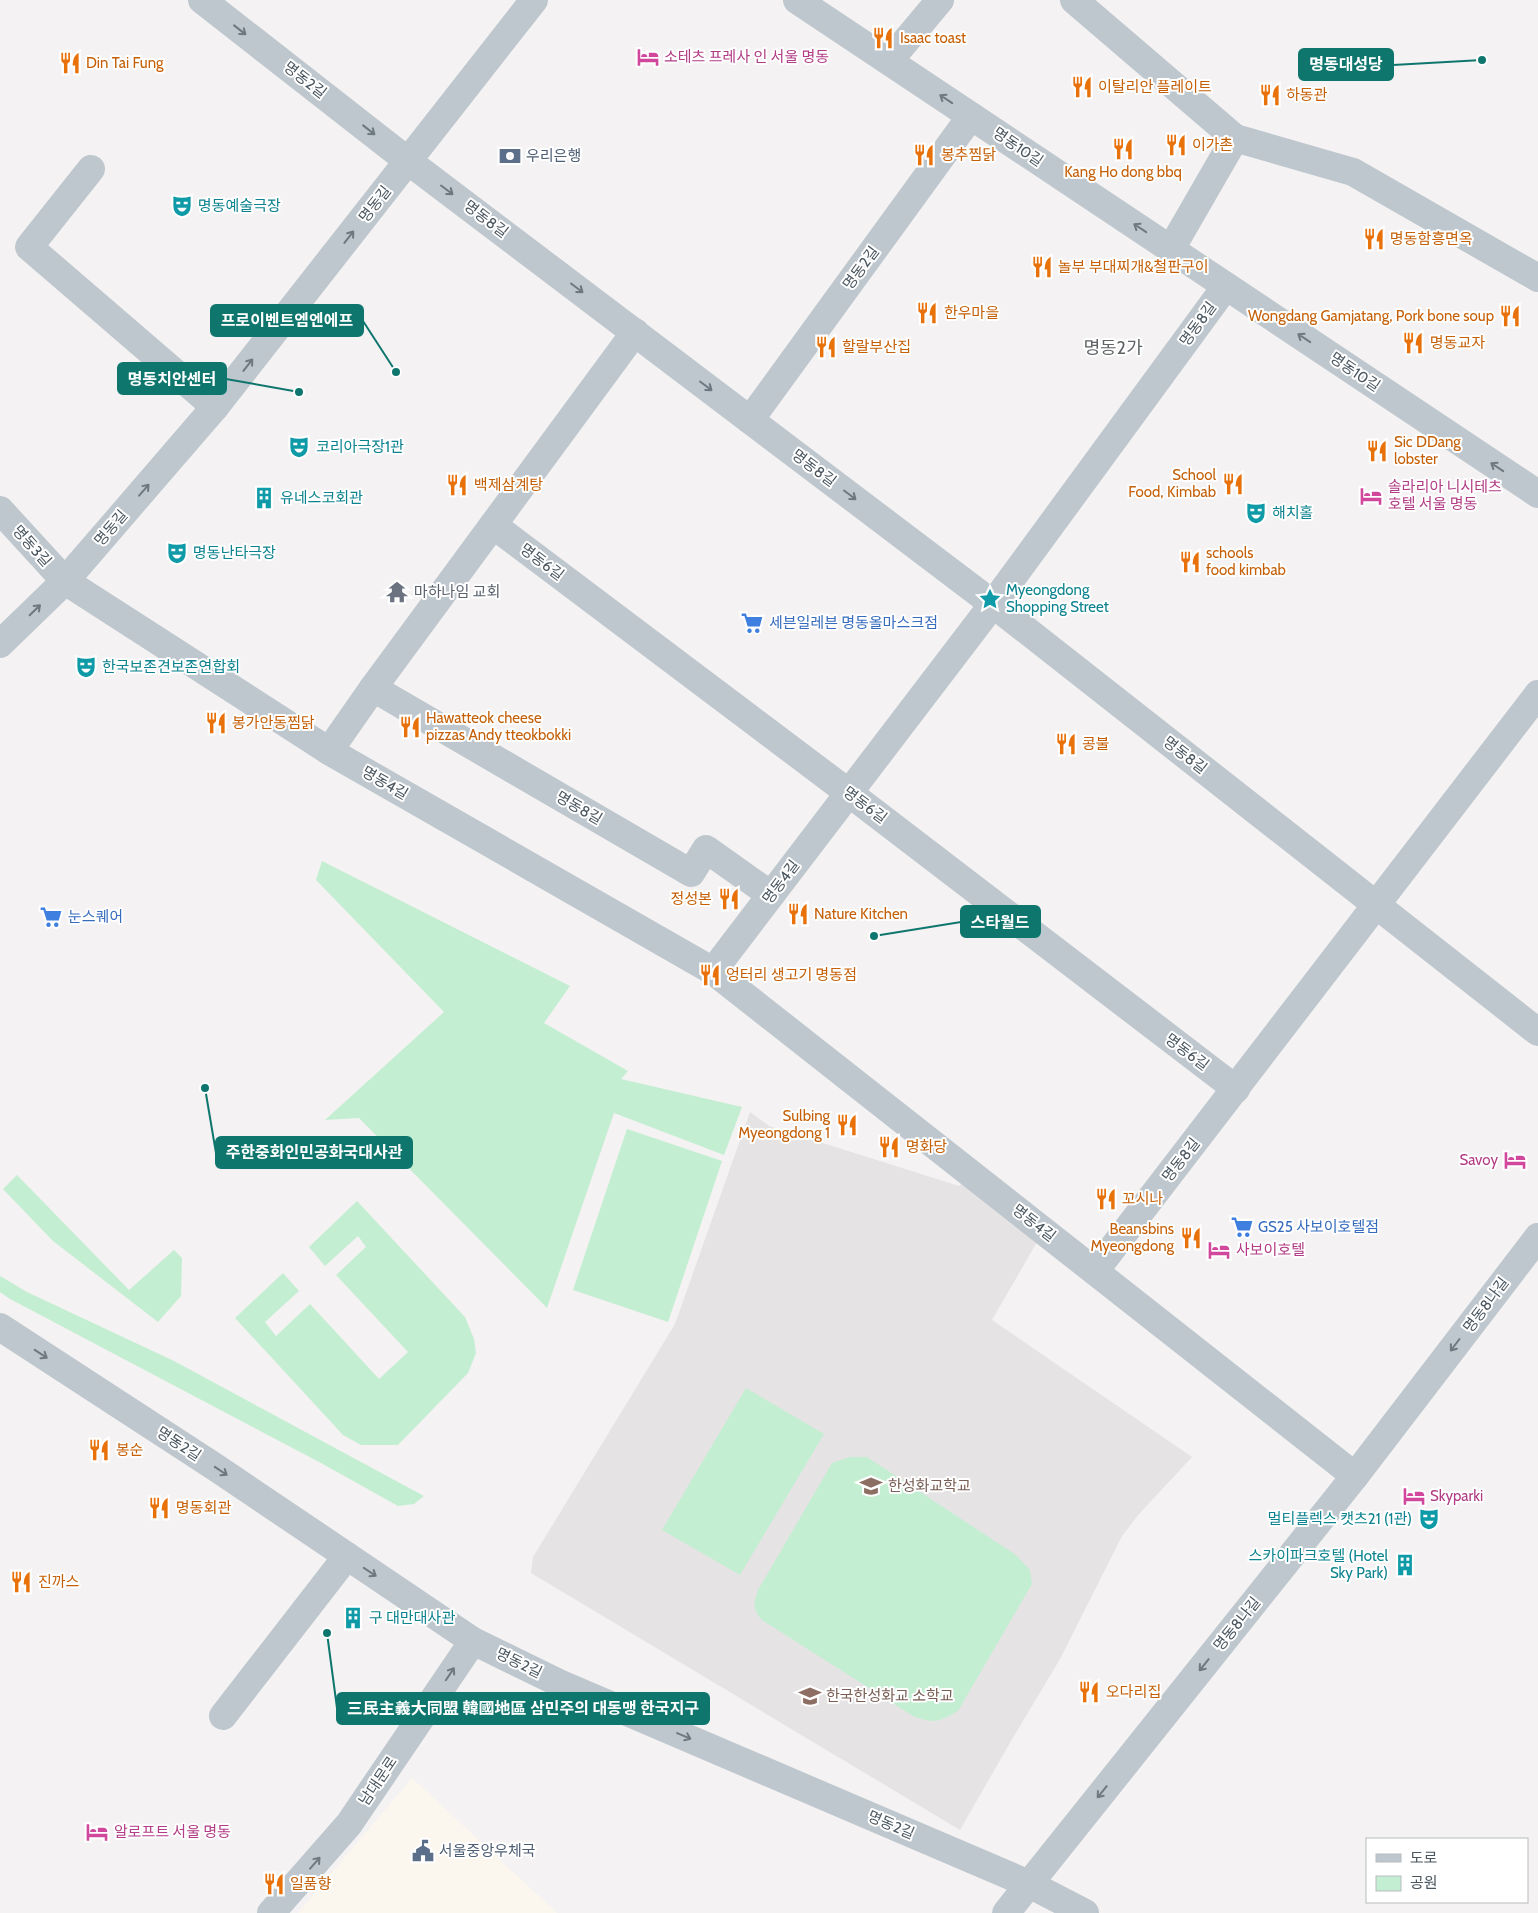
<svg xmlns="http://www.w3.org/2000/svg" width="1538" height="1913" font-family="Cabin,'Noto Sans KR',sans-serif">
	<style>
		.commercial { fill: #fcf7ee }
		.education { fill: #e5e3e4 }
		.green { fill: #c4eed2 }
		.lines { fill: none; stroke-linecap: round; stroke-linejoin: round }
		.minor { stroke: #bec7ce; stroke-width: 28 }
		.oneway { stroke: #6d7880 }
		.labels { text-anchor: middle; stroke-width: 4; stroke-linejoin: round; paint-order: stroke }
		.food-label { font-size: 15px; fill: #c56008; stroke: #fff; text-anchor: start }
		.hotel-label { font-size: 15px; fill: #b23c85; stroke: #fff; text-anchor: start }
		.street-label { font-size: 15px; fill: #4a565f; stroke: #fff }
		.service-label { font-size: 15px; fill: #4e5e75; stroke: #fff; text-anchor: start }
		.culture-label { font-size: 15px; fill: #0d838f; stroke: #fff; text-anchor: start }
		.worship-label { font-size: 15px; fill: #5b616d; stroke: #fff; text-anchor: start }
		.shop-label { font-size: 15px; fill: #366cbe; stroke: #fff; text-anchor: start }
		.education-label { font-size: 15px; fill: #785e54; stroke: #fff; text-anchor: start }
		.quarter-label { font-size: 18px; fill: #5f6367; stroke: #fff }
		.leader { fill: none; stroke: #0f766e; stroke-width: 2 }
		.callout-dot { fill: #0f766e; stroke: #fff; stroke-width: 2 }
		.callout { fill: #0f766e; stroke: #0f766e; stroke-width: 2 }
		.callout-label { font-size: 16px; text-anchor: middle; font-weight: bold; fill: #fff }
	</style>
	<rect width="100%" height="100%" fill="#f4f2f2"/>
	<!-- commercial -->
	<polygon class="commercial" points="412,1778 557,1913 298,1913"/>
	<!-- education -->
	<polygon class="education" points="750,1112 769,1126 959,1186 968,1177 1041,1235 992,1320 1192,1457 1139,1514 1122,1536 1060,1659 1011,1741 960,1830 531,1573 533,1557 675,1324"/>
	<!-- green -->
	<g class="green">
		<polygon points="322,861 570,986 544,1023 628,1071 621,1079 742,1107 724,1155 614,1113 547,1308 359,1118 325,1120 444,1012 316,880"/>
		<polygon points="627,1129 722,1161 668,1322 573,1290"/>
		<polygon points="17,1175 129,1290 174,1250 182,1258 181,1296 158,1322 53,1241 3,1189"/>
		<polygon points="357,1201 465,1317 474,1339 476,1353 468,1373 398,1445 361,1445 343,1435 235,1318 283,1273 299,1291 265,1322 276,1336 310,1304 379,1379 408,1352 336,1275 366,1247 358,1236 325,1266 309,1247"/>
		<polygon points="0,1276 27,1292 174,1361 424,1496 414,1504 398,1506 321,1463 10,1299 0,1292"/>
		<polygon points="746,1388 824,1434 740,1575 662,1530"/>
		<path d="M850,1457H867L1016,1555L1030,1570L1032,1584L958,1711C939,1722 934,1724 913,1716L762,1620C752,1609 754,1603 758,1590L832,1463Z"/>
	</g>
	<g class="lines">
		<!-- minor -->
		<g class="minor">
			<polyline points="202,0 408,161 993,604 1538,1032"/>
			<polyline points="797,0 1538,494"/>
			<polyline points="1074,0 1235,138 1353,172 1538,278"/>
			<polyline points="889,61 940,0"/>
			<polyline points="91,169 29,247 215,407"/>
			<polyline points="1171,249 1235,138"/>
			<polyline points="750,420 971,116"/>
			<polyline points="0,510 65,581 329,751 713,971 1355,1476"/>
			<polyline points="493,525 849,793 1236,1089"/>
			<polyline points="0,644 65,581 215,407 534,0"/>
			<polyline points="373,688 691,873 706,849 771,895"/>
			<polyline points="329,751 373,688 635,332"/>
			<polyline points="713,971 993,604 1226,286"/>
			<polyline points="1095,1271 1538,694"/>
			<polyline points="0,1327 215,1467 473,1641 559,1683 1029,1884 1085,1913"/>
			<polyline points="223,1716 347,1556"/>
			<polyline points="271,1913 349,1824 473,1641"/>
			<polyline points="1006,1913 1355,1476 1538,1237"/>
		</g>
	</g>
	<!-- one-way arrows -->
	<defs><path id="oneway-shaft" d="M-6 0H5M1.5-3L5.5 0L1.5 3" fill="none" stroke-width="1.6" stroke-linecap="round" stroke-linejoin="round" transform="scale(1.25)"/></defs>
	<g class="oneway">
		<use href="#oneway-shaft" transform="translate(240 30) rotate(38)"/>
		<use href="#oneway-shaft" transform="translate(946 99) rotate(-146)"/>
		<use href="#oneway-shaft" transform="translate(369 130) rotate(38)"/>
		<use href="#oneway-shaft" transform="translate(447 190) rotate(37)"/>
		<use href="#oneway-shaft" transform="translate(1140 228) rotate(-146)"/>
		<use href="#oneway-shaft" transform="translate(349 237) rotate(-52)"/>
		<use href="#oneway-shaft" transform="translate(577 288) rotate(37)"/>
		<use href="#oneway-shaft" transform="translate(1304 338) rotate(-146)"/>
		<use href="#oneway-shaft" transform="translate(248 365) rotate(-52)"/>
		<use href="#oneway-shaft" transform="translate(706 386) rotate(37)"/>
		<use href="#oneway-shaft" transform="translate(1497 467) rotate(-146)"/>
		<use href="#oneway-shaft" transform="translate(144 490) rotate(-49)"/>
		<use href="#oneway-shaft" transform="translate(850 495) rotate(37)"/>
		<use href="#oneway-shaft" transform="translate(35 610) rotate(-44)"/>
		<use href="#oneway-shaft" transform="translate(1455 1345) rotate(127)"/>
		<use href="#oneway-shaft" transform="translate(41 1354) rotate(33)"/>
		<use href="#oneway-shaft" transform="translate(221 1471) rotate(34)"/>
		<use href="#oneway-shaft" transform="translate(370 1572) rotate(34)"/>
		<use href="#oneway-shaft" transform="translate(1204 1665) rotate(129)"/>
		<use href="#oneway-shaft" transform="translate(450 1674) rotate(-56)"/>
		<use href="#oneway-shaft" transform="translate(684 1736) rotate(23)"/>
		<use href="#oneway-shaft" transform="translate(1102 1792) rotate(129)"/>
		<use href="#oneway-shaft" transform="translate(315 1863) rotate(-49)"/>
	</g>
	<!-- icons -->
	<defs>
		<g id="restaurant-bare" transform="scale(1.725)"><path d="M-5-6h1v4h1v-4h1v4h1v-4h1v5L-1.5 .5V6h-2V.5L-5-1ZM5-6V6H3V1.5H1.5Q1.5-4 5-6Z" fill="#e8710a" stroke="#fff" stroke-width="2.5" paint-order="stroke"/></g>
		<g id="hotel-bare" transform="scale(1.725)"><path d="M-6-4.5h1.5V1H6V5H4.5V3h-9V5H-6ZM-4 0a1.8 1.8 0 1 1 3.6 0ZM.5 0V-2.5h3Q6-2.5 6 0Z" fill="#d1479c" stroke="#fff" stroke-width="2.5" paint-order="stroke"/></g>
		<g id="bank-bare" transform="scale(1.725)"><path d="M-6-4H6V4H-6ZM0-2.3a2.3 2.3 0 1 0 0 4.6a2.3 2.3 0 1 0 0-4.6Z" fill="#5c6f8a" stroke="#fff" stroke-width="2.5" paint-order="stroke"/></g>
		<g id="theatre-bare" transform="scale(1.725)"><path d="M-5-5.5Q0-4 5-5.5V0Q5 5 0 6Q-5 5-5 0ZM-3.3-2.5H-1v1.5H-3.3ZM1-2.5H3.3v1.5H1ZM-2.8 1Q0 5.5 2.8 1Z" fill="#0f9aa8" stroke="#fff" stroke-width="2.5" paint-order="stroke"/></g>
		<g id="building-bare" transform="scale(1.725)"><path d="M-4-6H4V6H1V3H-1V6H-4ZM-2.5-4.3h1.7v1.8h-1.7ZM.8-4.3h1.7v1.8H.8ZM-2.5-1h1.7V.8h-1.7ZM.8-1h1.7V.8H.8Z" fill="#0f9aa8" stroke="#fff" stroke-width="2.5" paint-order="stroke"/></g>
		<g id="temple-bare" transform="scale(1.725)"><path d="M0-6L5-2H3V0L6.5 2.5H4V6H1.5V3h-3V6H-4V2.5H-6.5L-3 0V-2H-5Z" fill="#6b7280" stroke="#fff" stroke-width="2.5" paint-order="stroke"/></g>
		<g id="sight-bare" transform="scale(1.725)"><path d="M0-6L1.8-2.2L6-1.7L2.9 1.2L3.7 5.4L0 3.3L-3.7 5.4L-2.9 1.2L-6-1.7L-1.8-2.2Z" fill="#0f9aa8" stroke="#fff" stroke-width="2.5" paint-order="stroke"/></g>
		<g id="supermarket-bare" transform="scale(1.725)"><path d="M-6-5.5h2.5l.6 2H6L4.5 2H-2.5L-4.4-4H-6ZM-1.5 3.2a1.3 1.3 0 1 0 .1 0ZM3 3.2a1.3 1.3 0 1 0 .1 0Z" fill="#3f7fe0" stroke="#fff" stroke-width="2.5" paint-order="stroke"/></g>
		<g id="school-bare" transform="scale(1.725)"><path d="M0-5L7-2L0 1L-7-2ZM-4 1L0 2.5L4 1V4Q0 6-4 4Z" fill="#8d6e63" stroke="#fff" stroke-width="2.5" paint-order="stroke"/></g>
		<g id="civic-bare" transform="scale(1.725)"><path d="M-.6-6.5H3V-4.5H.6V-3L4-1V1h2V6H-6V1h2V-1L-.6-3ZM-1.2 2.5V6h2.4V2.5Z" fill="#5c6f8a" stroke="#fff" stroke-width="2.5" paint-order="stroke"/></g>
	</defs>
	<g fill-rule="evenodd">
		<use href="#restaurant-bare" x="883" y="38"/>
		<use href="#hotel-bare" x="648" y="57"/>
		<use href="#restaurant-bare" x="70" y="63"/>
		<use href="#restaurant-bare" x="1082" y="87"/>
		<use href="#restaurant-bare" x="1270" y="95"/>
		<use href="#restaurant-bare" x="1176" y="145"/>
		<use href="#restaurant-bare" x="1123" y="149"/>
		<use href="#restaurant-bare" x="924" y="155"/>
		<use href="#bank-bare" x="510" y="156"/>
		<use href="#theatre-bare" x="182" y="206"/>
		<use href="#restaurant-bare" x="1374" y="239"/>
		<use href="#restaurant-bare" x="1042" y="267"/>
		<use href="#restaurant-bare" x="927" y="313"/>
		<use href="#restaurant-bare" x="1510" y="316"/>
		<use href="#restaurant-bare" x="1413" y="343"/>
		<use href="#restaurant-bare" x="826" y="347"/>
		<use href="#theatre-bare" x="299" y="447"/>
		<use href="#restaurant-bare" x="1377" y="451"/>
		<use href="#restaurant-bare" x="1233" y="484"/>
		<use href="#restaurant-bare" x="457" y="485"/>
		<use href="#hotel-bare" x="1371" y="496"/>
		<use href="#building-bare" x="264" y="498"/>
		<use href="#theatre-bare" x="1256" y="513"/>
		<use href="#theatre-bare" x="177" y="553"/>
		<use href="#restaurant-bare" x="1190" y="562"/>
		<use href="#temple-bare" x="397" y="592"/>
		<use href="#sight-bare" x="990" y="599"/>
		<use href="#supermarket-bare" x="752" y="623"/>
		<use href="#theatre-bare" x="86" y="667"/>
		<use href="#restaurant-bare" x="216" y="723"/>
		<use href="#restaurant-bare" x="410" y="727"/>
		<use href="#restaurant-bare" x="1066" y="744"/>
		<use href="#restaurant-bare" x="729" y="899"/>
		<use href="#restaurant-bare" x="798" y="914"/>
		<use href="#supermarket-bare" x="51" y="917"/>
		<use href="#restaurant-bare" x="710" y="975"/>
		<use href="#restaurant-bare" x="847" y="1125"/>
		<use href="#restaurant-bare" x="889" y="1147"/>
		<use href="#hotel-bare" x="1515" y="1160"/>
		<use href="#restaurant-bare" x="1106" y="1199"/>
		<use href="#supermarket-bare" x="1242" y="1227"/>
		<use href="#restaurant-bare" x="1191" y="1238"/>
		<use href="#hotel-bare" x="1219" y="1250"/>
		<use href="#restaurant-bare" x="99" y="1450"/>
		<use href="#school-bare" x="871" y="1486"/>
		<use href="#hotel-bare" x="1414" y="1496"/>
		<use href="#restaurant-bare" x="159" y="1508"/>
		<use href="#theatre-bare" x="1429" y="1519"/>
		<use href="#building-bare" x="1405" y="1565"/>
		<use href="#restaurant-bare" x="21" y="1582"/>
		<use href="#building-bare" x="353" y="1618"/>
		<use href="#restaurant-bare" x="1089" y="1692"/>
		<use href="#school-bare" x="810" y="1696"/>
		<use href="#hotel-bare" x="97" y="1832"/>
		<use href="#civic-bare" x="423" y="1851"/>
		<use href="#restaurant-bare" x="274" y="1884"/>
	</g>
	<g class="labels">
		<!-- food labels -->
		<g class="food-label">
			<text x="900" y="43">Isaac toast</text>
			<text x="86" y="68">Din Tai Fung</text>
			<text x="1098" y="92">이탈리안 플레이트</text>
			<text x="1286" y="100">하동관</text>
			<text x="1192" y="150">이가촌</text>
			<text x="941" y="160">봉추찜닭</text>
			<text x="1123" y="177" text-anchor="middle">Kang Ho dong bbq</text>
			<text x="1390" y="244">명동함흥면옥</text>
			<text x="1058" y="272">놀부 부대찌개&amp;철판구이</text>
			<text x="944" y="318">한우마을</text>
			<text x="1494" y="321" text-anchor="end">Wongdang Gamjatang, Pork bone soup</text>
			<text x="1430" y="348">명동교자</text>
			<text x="842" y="352">할랄부산집</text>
			<text x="1394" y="447">Sic DDang<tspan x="1394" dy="17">lobster</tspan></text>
			<text x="1216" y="480" text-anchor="end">School<tspan x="1216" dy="17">Food, Kimbab</tspan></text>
			<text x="474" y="490">백제삼계탕</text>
			<text x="1206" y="558">schools<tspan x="1206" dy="17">food kimbab</tspan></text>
			<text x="426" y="723">Hawatteok cheese<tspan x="426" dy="17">pizzas Andy tteokbokki</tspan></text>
			<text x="232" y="728">봉가안동찜닭</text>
			<text x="1082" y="749">콩불</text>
			<text x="712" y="904" text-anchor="end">정성본</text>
			<text x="814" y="919">Nature Kitchen</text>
			<text x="726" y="980">엉터리 생고기 명동점</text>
			<text x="830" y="1121" text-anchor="end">Sulbing<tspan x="830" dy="17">Myeongdong 1</tspan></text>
			<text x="906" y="1152">명화당</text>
			<text x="1122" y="1204">꼬시나</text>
			<text x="1174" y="1234" text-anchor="end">Beansbins<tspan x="1174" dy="17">Myeongdong</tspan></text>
			<text x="116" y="1455">봉순</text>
			<text x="176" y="1513">명동회관</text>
			<text x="38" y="1587">진까스</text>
			<text x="1106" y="1697">오다리집</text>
			<text x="290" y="1889">일품향</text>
		</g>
		<!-- hotel labels -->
		<g class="hotel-label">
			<text x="664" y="62">소테츠 프레사 인 서울 명동</text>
			<text x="1388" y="492">솔라리아 니시테츠<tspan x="1388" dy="17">호텔 서울 명동</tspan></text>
			<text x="1498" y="1165" text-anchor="end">Savoy</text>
			<text x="1236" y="1255">사보이호텔</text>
			<text x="1430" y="1501">Skyparki</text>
			<text x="114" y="1837">알로프트 서울 명동</text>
		</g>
		<!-- street labels -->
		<g class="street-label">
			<text transform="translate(305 80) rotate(38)" y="5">명동2길</text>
			<text transform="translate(1018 147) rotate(34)" y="5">명동10길</text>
			<text transform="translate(375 204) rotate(-52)" y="5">명동길</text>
			<text transform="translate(486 219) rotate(37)" y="5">명동8길</text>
			<text transform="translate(861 268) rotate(-54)" y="5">명동2길</text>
			<text transform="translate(1198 324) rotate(-54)" y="5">명동8길</text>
			<text transform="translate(1355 372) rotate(34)" y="5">명동10길</text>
			<text transform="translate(814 468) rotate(37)" y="5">명동8길</text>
			<text transform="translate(111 528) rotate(-49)" y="5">명동길</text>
			<text transform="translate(32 546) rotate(48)" y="5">명동3길</text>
			<text transform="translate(542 562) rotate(37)" y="5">명동6길</text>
			<text transform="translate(1185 755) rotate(38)" y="5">명동8길</text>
			<text transform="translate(385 783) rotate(30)" y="5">명동4길</text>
			<text transform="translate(865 805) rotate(37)" y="5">명동6길</text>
			<text transform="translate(579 808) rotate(30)" y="5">명동8길</text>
			<text transform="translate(781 882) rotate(-53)" y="5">명동4길</text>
			<text transform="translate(1187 1052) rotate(37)" y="5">명동6길</text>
			<text transform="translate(1181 1160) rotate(-52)" y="5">명동8길</text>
			<text transform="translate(1034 1223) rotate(38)" y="5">명동4길</text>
			<text transform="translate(1486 1305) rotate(-53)" y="5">명동8나길</text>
			<text transform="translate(179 1444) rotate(33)" y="5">명동2길</text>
			<text transform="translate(1237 1624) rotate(-51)" y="5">명동8나길</text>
			<text transform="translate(519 1663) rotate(26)" y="5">명동2길</text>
			<text transform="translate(378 1781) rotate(-56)" y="5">남대문로</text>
			<text transform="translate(891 1825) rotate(23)" y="5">명동2길</text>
		</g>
		<!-- service labels -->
		<g class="service-label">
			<text x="526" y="161">우리은행</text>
			<text x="439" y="1856">서울중앙우체국</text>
		</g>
		<!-- culture labels -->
		<g class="culture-label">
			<text x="198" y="211">명동예술극장</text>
			<text x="316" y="452">코리아극장1관</text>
			<text x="280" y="503">유네스코회관</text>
			<text x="1272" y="518">해치홀</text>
			<text x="193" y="558">명동난타극장</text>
			<text x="1006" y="595">Myeongdong<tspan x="1006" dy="17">Shopping Street</tspan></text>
			<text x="102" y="672">한국보존견보존연합회</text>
			<text x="1412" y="1524" text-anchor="end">멀티플렉스 캣츠21 (1관)</text>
			<text x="1388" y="1561" text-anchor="end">스카이파크호텔 (Hotel<tspan x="1388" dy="17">Sky Park)</tspan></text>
			<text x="369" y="1623">구 대만대사관</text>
		</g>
		<!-- worship labels -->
		<g class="worship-label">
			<text x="414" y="597">마하나임 교회</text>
		</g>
		<!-- shop labels -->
		<g class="shop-label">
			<text x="769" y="628">세븐일레븐 명동올마스크점</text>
			<text x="68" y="922">눈스퀘어</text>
			<text x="1258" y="1232">GS25 사보이호텔점</text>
		</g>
		<!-- education labels -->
		<g class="education-label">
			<text x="888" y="1491">한성화교학교</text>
			<text x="826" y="1701">한국한성화교 소학교</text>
		</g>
		<!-- quarter labels -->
		<g class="quarter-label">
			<text x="1113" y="354">명동2가</text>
		</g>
	</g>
	<!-- callouts -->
	<path class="leader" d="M1482 60L1393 65M396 372L363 321M299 392L226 379M874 936L961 922M205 1088L216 1153M327 1633L337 1708"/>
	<g class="callout-dot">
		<circle cx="1482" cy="60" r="5"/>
		<circle cx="396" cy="372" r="5"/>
		<circle cx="299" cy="392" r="5"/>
		<circle cx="874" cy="936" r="5"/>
		<circle cx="205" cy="1088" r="5"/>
		<circle cx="327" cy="1633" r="5"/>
	</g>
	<g class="callout">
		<rect x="1299" y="49" width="94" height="31" rx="5"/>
		<rect x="211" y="305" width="152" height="31" rx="5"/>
		<rect x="118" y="363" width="108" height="31" rx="5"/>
		<rect x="961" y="906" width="79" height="31" rx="5"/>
		<rect x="216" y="1137" width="196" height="31" rx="5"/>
		<rect x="337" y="1693" width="372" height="31" rx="5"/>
	</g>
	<g class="callout-label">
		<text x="1346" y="70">명동대성당</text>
		<text x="287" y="326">프로이벤트엠엔에프</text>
		<text x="172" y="385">명동치안센터</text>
		<text x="1000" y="928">스타월드</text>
		<text x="314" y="1158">주한중화인민공화국대사관</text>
		<text x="523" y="1714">三民主義大同盟 韓國地區 삼민주의 대동맹 한국지구</text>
	</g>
	<!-- legend -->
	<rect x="1366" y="1838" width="162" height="65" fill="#ffffff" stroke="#b7bbbf"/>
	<rect x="1376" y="1854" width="25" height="8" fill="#bec7ce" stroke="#b7bbbf"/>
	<text x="1410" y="1863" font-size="15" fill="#4a565f">도로</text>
	<rect x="1376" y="1876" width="25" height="15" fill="#c4eed2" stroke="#b7bbbf"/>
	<text x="1410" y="1888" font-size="15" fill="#4a565f">공원</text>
</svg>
